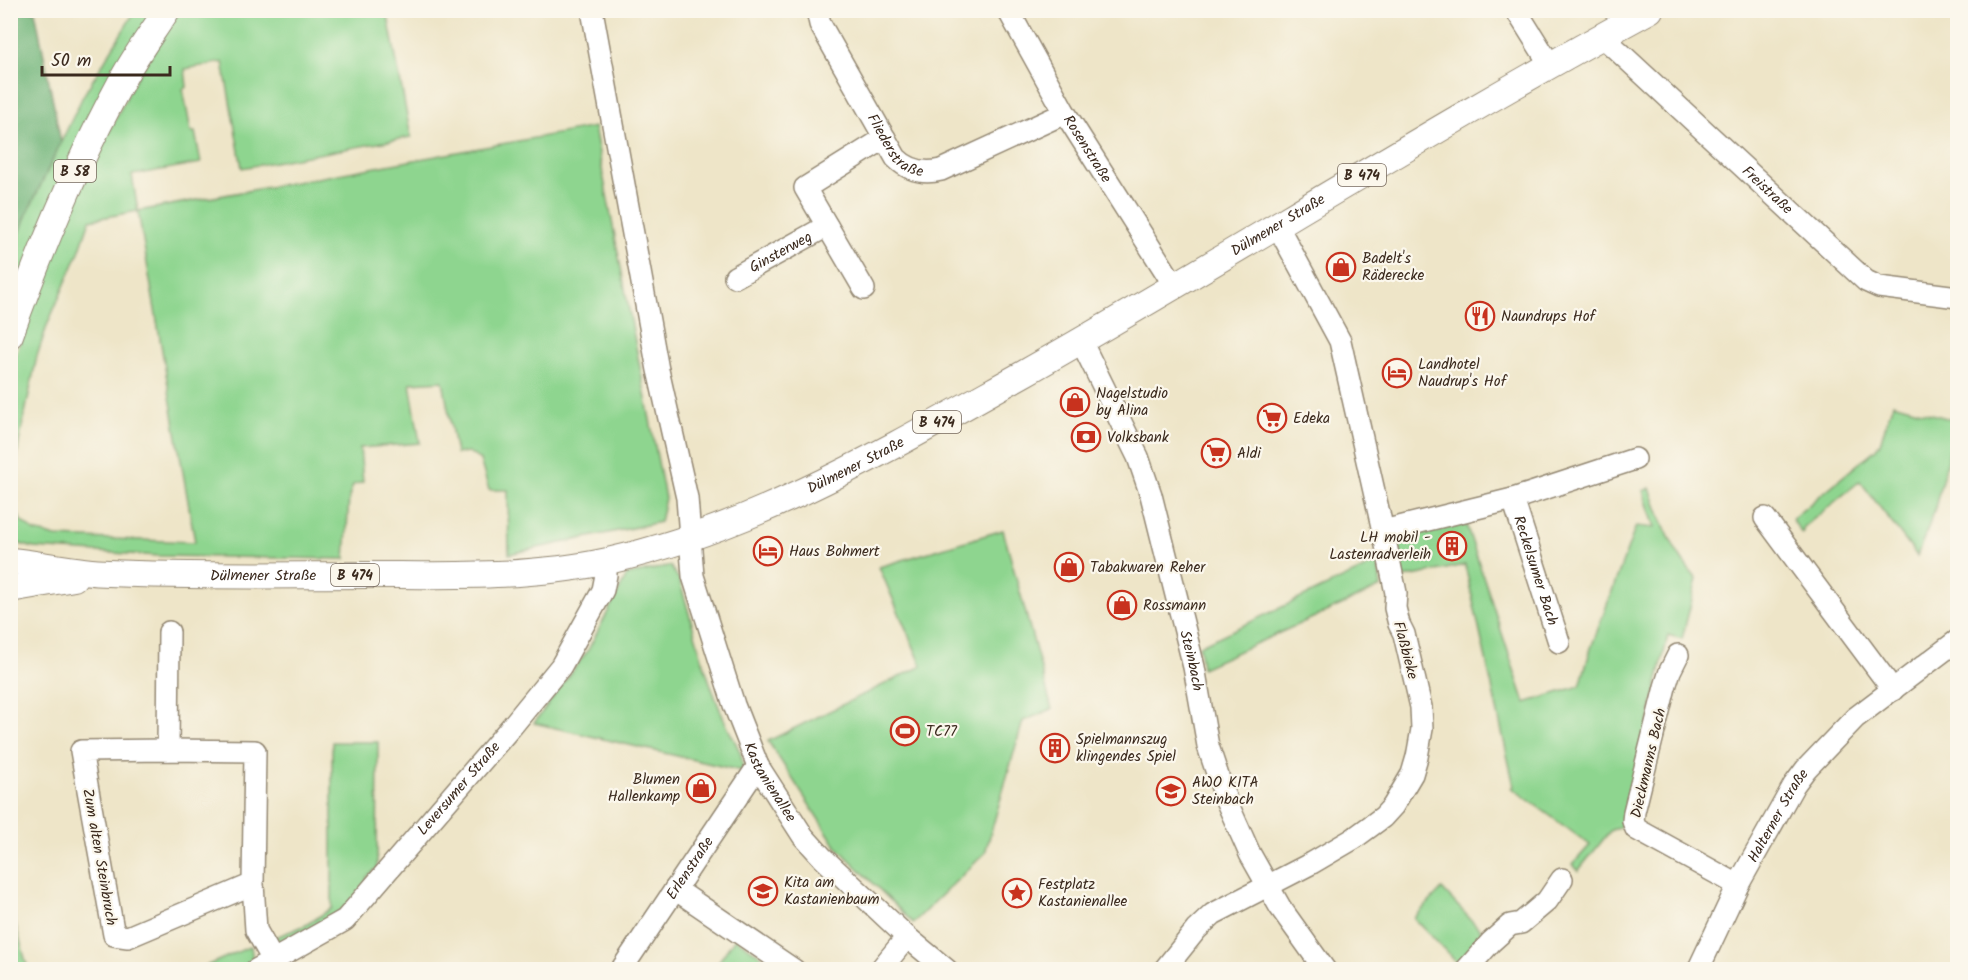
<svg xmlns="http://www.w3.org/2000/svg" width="1968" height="980" font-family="Kalam,sans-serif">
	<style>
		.green { fill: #8ed58f; stroke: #648056; stroke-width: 1.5; fill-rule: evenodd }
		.forest { fill: #72b67a; stroke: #56704c; stroke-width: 1.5 }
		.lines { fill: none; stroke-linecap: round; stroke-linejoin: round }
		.minor-casing { stroke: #948873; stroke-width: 24 }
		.major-casing { stroke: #948873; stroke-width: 28 }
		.minor { stroke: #fff; stroke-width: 21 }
		.major { stroke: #fff; stroke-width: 26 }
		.labels { text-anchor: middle; stroke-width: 4.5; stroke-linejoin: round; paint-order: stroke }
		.shield { fill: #fbf7ec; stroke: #75685c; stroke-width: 1.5 }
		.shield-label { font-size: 14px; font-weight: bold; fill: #3b2a1e }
		.street-label { font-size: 15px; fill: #3b2a1e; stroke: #fbf7ec }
		.poi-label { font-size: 15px; fill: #3b2a1e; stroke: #fbf7ec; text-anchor: start }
	</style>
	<rect width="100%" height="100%" fill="#fbf7ec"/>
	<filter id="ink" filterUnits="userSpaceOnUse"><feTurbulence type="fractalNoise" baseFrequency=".0167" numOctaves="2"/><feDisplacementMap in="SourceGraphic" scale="12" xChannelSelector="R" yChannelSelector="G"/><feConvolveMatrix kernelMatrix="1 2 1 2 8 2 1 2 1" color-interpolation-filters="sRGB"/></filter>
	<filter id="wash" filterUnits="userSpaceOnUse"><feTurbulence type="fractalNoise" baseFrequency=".008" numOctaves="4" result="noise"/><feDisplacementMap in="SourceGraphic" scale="24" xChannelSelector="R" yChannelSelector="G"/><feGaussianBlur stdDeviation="1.35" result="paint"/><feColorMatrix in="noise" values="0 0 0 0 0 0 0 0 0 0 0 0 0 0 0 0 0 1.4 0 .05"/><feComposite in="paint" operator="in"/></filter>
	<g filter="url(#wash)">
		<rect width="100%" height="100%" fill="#eee5c8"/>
		<!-- green -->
		<g class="green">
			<polygon points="135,11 154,11 11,305 10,259 26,216 83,96"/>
			<path d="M179,11H387L411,137L242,168L223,62L185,69L187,87L183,89L191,132H195L201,163L132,175L138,211L594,127L665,498L660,522L509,554L508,490H489L480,460L468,452L456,454L443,381L410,383L420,443L360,448L363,482L353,485L349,497L345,559L159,556L34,548L17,543L11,538L10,373L33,302L56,239L135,80ZM138,211L195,542L56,537L34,531L21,521L15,507L12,494L19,442L37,356L48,323L79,252L90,220Z"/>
			<polygon points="1893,403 1957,421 1934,512 1917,556 1860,481 1804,527 1802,534 1792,519 1876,449 1880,443"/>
			<path d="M1650,488C1661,521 1673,553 1697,579L1682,639L1668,635L1627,818H1624L1620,828L1611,830L1578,871L1573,864L1590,845L1512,788L1514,786L1465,565L1403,578L1398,541L1401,537L1465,521L1525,703L1580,686L1591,648L1636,526L1655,528L1643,491Z"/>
			<polygon points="1003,530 1052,709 1023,721 985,853 913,923 836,846 768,741 922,666 879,567"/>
			<polygon points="1378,562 1381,587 1202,668 1199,646"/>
			<path d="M670,566L679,579C694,628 706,681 728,728C735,742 745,756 742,771L534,723L588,650L627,575Z"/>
			<polygon points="332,742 378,742 377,868 366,878 368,882 366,890 322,926 273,948 268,940 306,925 332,908"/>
			<polygon points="1442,889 1488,938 1460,966 1414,918"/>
			<polygon points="10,896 15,923 28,969 11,969"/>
			<polygon points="735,938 770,962 764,969 713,970"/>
			<polygon points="251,946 253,961 239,969 197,970"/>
		</g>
		<!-- forest -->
		<polygon class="forest" points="11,10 35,11 61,142 26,216 11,259"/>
	</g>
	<g filter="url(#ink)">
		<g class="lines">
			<!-- minor casing -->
			<g class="minor-casing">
				<g id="minor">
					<path id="s1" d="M592,10L658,370L687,498L693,576L734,705L758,766L803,836L823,858L907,937L947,970"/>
					<path id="s2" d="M817,10L820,24L896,158C909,171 924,174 941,170L1065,113"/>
					<path id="s3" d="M1008,10L1065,113L1174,285"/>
					<polyline points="1516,10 1551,66"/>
					<path id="s4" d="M1602,36L1866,281L1879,287L1958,297"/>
					<path id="s5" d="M735,277L827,226"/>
					<polyline points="864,289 805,188 885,138"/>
					<path id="s6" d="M1081,341L1138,457L1151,495L1194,667L1208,746L1226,800L1250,854L1280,907L1325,970"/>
					<path id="s7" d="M1513,499L1559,642"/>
					<polyline points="1765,518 1893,690"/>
					<polyline points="1383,531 1513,499 1635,459"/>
					<polyline points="1678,655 1670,671 1665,687 1634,812 1633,821 1636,829 1738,885"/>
					<polyline points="168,750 169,632"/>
					<polyline points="253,884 128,937 114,935 81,751 168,750 255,751 253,884 256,930 273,960"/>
					<polyline points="675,889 794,970"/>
					<path id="s8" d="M256,970L345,920L512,726L561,666L603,590L606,575V561"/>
					<path id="s9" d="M621,970L758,766"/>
					<polyline points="880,970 907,937"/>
					<polyline points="1164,970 1196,930 1213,914 1312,863 1353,839 1383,817 1393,806 1412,774 1417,757 1422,729 1421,707 1404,634 1399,624 1395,608 1396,593 1383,531 1340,341 1277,225"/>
					<polyline points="1466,970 1491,942 1510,925 1521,923 1547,901 1562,879"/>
					<path id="s10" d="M1698,970L1738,885L1794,785L1806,769L1855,718L1958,640"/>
				</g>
			</g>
			<!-- major casing -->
			<g class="major-casing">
				<g id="major">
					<path d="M10,335C41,248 76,165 120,84C133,58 151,35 167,10"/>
					<path id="s11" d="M10,561C43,564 76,572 108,573C194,577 281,575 368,575C447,575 530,578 608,561C758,527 890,448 1023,374C1233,255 1437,125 1650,10"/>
					<polyline points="10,589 74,578"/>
				</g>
			</g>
			<!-- minor -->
			<use href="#minor" class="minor"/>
			<!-- major -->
			<use href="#major" class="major"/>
		</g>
	</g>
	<!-- icons -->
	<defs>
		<g id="shop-ring" transform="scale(1.5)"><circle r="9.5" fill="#fbf7ec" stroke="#c8321e" stroke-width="1.5"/><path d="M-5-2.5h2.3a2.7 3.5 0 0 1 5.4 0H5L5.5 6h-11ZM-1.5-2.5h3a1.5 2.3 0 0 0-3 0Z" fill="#c8321e"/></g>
		<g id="restaurant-ring" transform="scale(1.5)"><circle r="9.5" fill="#fbf7ec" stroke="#c8321e" stroke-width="1.5"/><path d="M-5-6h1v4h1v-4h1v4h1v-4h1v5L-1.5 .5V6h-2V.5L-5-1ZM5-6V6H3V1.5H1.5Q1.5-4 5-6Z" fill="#c8321e"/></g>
		<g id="hotel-ring" transform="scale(1.5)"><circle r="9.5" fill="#fbf7ec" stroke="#c8321e" stroke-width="1.5"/><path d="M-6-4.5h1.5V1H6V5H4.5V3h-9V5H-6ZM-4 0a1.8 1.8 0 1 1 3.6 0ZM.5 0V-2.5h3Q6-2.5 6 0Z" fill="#c8321e"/></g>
		<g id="supermarket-ring" transform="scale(1.5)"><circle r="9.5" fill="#fbf7ec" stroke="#c8321e" stroke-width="1.5"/><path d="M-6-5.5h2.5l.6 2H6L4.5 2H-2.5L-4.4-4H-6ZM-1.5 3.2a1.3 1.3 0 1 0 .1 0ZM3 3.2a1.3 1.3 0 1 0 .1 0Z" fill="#c8321e"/></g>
		<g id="bank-ring" transform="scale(1.5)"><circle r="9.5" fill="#fbf7ec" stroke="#c8321e" stroke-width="1.5"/><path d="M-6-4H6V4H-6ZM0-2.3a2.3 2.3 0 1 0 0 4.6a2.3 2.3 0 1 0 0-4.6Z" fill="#c8321e"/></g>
		<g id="building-ring" transform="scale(1.5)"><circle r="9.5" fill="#fbf7ec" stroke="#c8321e" stroke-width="1.5"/><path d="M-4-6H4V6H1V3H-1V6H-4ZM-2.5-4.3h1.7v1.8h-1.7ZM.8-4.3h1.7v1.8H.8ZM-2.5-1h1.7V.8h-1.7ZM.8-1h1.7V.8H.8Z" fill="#c8321e"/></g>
		<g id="stadium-ring" transform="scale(1.5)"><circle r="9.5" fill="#fbf7ec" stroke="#c8321e" stroke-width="1.5"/><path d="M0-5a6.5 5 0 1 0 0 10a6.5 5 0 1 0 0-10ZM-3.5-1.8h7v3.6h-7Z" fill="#c8321e"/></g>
		<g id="school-ring" transform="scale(1.5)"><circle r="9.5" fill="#fbf7ec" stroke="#c8321e" stroke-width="1.5"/><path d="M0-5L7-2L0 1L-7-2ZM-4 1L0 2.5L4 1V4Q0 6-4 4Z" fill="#c8321e"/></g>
		<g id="sight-ring" transform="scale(1.5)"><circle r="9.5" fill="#fbf7ec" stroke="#c8321e" stroke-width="1.5"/><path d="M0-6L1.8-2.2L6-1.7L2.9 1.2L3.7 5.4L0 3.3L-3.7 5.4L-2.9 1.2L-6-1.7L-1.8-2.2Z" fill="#c8321e"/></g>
	</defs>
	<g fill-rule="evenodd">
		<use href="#shop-ring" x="1341" y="267"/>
		<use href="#restaurant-ring" x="1480" y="316"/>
		<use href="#hotel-ring" x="1397" y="373"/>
		<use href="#shop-ring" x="1075" y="402"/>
		<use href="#supermarket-ring" x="1272" y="418"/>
		<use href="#bank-ring" x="1086" y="437"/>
		<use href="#supermarket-ring" x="1216" y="453"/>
		<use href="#building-ring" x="1452" y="546"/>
		<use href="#hotel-ring" x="768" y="551"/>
		<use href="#shop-ring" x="1069" y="567"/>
		<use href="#shop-ring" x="1122" y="605"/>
		<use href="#stadium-ring" x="905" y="731"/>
		<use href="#building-ring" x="1055" y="748"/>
		<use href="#shop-ring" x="701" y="788"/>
		<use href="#school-ring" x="1171" y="791"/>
		<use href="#school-ring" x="763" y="891"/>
		<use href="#sight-ring" x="1017" y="893"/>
	</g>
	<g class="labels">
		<!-- shield labels -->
		<g class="shield">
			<rect x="54" y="160" width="42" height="22" rx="4.5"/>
			<rect x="1338" y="164" width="48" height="22" rx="4.5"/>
			<rect x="913" y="411" width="48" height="22" rx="4.5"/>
			<rect x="331" y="564" width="48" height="22" rx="4.5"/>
		</g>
		<g class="shield-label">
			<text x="75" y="176">B 58</text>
			<text x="1362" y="180">B 474</text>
			<text x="937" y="427">B 474</text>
			<text x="355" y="580">B 474</text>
		</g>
		<!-- street labels -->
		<g class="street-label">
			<text dy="5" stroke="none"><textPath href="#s2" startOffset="159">Fliederstraße</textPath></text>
			<text dy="5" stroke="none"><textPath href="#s3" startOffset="160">Rosenstraße</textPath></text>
			<text dy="5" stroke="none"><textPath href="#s4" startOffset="226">Freistraße</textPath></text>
			<text dy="5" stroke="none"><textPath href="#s11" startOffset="1352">Dülmener Straße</textPath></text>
			<text dy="5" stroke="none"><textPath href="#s5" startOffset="52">Ginsterweg</textPath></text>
			<text dy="5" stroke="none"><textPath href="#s11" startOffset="866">Dülmener Straße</textPath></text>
			<text dy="5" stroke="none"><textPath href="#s7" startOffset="75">Reckelsumer Bach</textPath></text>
			<text dy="5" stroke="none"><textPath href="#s11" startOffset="254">Dülmener Straße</textPath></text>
			<text transform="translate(1406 650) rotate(75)" y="5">Flaßbieke</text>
			<text dy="5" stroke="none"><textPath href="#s6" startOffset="340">Steinbach</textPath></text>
			<text transform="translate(1648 763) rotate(-77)" y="5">Dieckmanns Bach</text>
			<text dy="5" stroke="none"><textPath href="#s1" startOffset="796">Kastanienallee</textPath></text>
			<text dy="5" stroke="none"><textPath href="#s8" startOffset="276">Leversumer Straße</textPath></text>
			<text dy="5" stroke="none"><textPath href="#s10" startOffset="174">Halterner Straße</textPath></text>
			<text transform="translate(100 857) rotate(80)" y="5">Zum alten Steinbruch</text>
			<text dy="5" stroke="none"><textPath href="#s9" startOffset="123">Erlenstraße</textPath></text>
		</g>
		<!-- poi labels -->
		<g class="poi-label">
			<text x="1362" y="263">Badelt's<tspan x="1362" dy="17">Räderecke</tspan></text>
			<text x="1501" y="321">Naundrups Hof</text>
			<text x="1418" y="369">Landhotel<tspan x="1418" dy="17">Naudrup's Hof</tspan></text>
			<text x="1096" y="398">Nagelstudio<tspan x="1096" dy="17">by Alina</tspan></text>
			<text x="1293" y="423">Edeka</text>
			<text x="1107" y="442">Volksbank</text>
			<text x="1237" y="458">Aldi</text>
			<text x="1431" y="542" text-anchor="end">LH mobil -<tspan x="1431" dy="17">Lastenradverleih</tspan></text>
			<text x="789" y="556">Haus Bohmert</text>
			<text x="1090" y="572">Tabakwaren Reher</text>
			<text x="1143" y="610">Rossmann</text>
			<text x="926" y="736">TC77</text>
			<text x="1076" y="744">Spielmannszug<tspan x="1076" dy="17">klingendes Spiel</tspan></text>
			<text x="680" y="784" text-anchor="end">Blumen<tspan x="680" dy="17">Hallenkamp</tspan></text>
			<text x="1192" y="787">AWO KITA<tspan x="1192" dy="17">Steinbach</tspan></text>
			<text x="784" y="887">Kita am<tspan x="784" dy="17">Kastanienbaum</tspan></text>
			<text x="1038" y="889">Festplatz<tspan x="1038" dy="17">Kastanienallee</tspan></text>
		</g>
	</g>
	<!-- margin -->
	<rect width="1968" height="980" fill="none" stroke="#fbf7ec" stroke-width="36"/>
	<!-- scale -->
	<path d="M42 66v9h128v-9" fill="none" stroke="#3b2a1e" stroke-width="3"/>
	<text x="51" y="66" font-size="18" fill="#3b2a1e" stroke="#fbf7ec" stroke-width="4.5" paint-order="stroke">50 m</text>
</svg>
